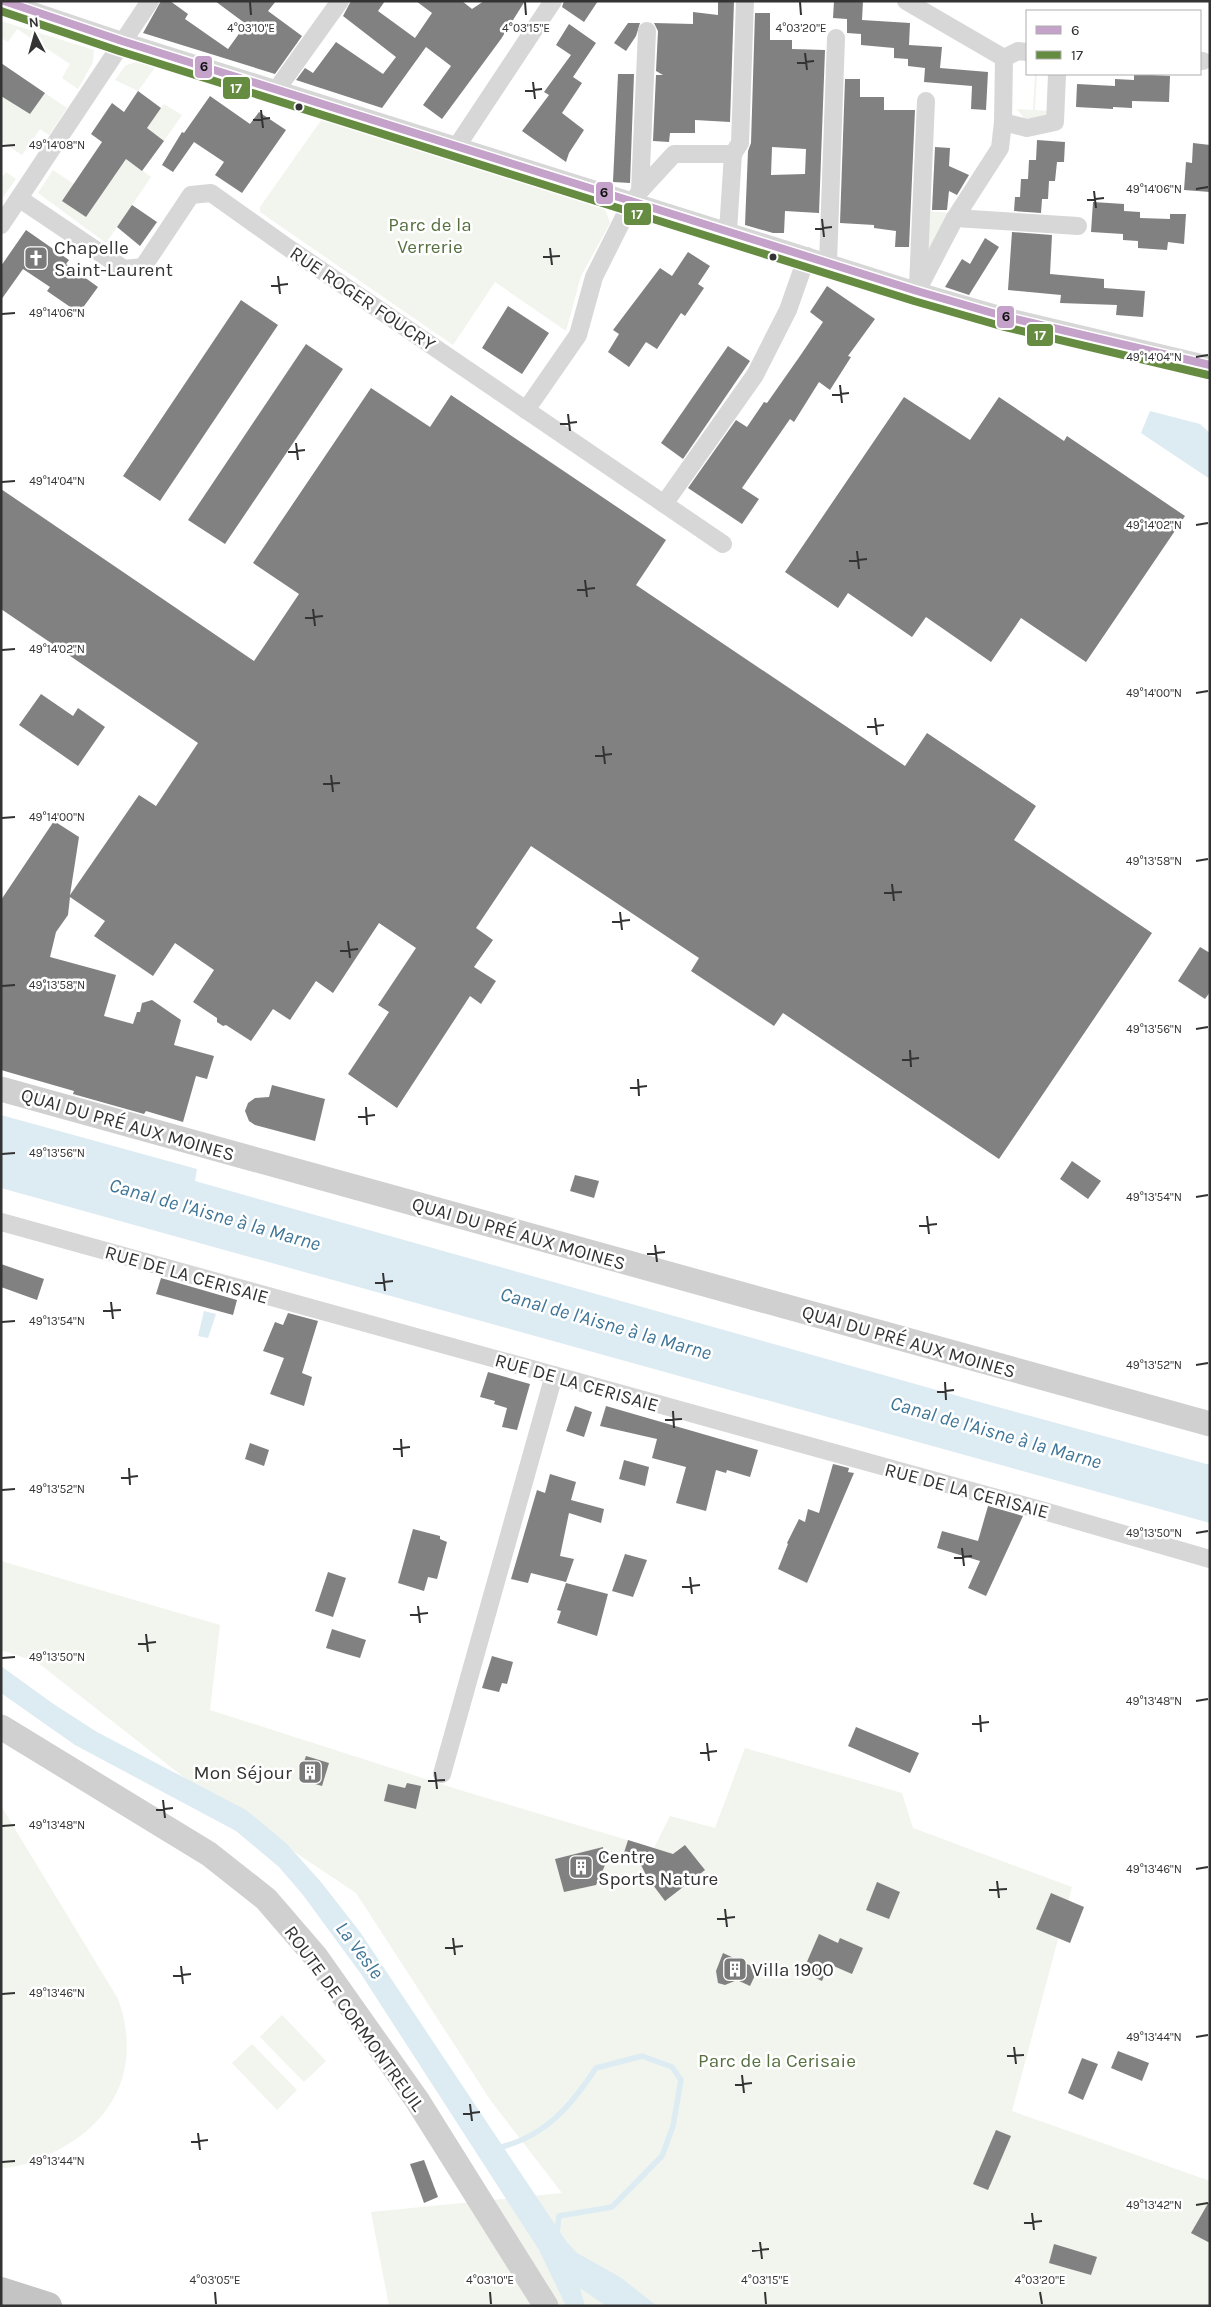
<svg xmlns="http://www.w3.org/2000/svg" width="1211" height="2307" font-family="Karla,sans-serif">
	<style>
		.green { fill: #f1f5ed }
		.water { fill: #ddebf3 }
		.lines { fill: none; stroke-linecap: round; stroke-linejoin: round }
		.stream { stroke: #ddebf3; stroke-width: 5.5 }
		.building { fill: #818181; fill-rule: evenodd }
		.street { stroke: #d7d7d7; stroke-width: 18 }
		.secondary { stroke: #d0d0d0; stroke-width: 25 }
		.highway { stroke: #c4c4c4; stroke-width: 28 }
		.bus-1-casing { stroke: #fff; stroke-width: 11 }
		.bus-2-casing { stroke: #fff; stroke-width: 11 }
		.bus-1 { stroke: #c4a2c9; stroke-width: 8 }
		.bus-2 { stroke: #668c41; stroke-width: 8 }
		.ticks { fill: none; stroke: #333; stroke-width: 2 }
		.bus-dot { fill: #333; stroke: #fff; stroke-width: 2 }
		.labels { text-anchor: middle; stroke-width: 5; stroke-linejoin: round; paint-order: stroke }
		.park-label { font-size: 19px; fill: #56703f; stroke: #fff }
		.poi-label { font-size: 19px; fill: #333; stroke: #fff; text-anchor: start }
		.street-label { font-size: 19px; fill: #333; stroke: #fff }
		.water-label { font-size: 20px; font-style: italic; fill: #3f7597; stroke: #fff }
		.ticks-label { font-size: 12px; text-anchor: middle; fill: #333; stroke: #fff; stroke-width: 5; stroke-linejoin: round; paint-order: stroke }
		.line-badge { stroke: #fff; stroke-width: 2 }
		.badge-label { font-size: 14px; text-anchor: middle; font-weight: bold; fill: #fff }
		.pale-badge-label { font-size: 14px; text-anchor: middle; font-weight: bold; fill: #111 }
	</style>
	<rect width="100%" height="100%" fill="#fff"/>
	<!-- green -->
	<g class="green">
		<polygon points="1,21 94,50 93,62 78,89 62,78 70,64 17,29 8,42 1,38"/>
		<polygon points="140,61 156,66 138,91 115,80 126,65"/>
		<polygon points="1035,74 1037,74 1035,110 1050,111 1040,119 1024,118 1017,109 1033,110"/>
		<polygon points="45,93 67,108 49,135 40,129 22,155 1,141 1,94 30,114"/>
		<polygon points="164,104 182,115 164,141 147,128"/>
		<polygon points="322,119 605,209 610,223 581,276 566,331 495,282 453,345 260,212 260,207"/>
		<polygon points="126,159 151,177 106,243 38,193 53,170 74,184 62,201 86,217"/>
		<polygon points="6,172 16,179 1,200 1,179"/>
		<polygon points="928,211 951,213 926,257"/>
		<polygon points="1,1561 220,1625 210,1710 463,1791 654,1848 670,1816 715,1828 745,1748 902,1793 913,1828 1072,1887 1012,2111 1210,2181 1210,2306 389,2306 371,2212 562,2193 491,2101 356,1893 191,1783 37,1662 1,1650"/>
		<path d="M1,1806L118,1999C142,2066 116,2122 52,2153C37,2160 18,2168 1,2168Z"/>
		<polygon points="282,2015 326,2061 304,2082 260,2037"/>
		<polygon points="252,2044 297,2090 277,2110 232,2063"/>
	</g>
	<!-- water -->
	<g class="water">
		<polygon points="1150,411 1200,424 1210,433 1210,479 1141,433"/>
		<polygon points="1,1115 197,1169 195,1181 965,1398 1210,1465 1210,1523 1,1188"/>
		<polygon points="204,1311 216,1314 208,1338 198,1336"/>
		<polygon points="1,1666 52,1703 97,1732 246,1810 286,1843 321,1882 360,1932 566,2241 577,2253 620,2277 657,2306 606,2306 580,2288 585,2306 566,2306 539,2250 361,1974 303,1895 279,1867 236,1831 75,1745 1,1693"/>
	</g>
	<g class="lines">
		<!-- stream -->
		<path class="stream" d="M497,2148C544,2138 571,2106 596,2068L642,2056L672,2067L681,2080L673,2126L662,2156L612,2207L559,2216L557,2234"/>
	</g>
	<!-- building -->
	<g class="building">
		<polygon points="161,1 170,1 177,6 188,14 185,19 228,49 246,24 215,1 276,1 268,11 302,36 275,74 143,33"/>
		<polygon points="351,1 385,1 378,11 415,38 432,13 416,1 462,1 472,9 484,1 525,1 501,39 442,119 423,105 451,66 426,47 382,108 296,80 305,68 313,73 336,42 383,74 396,57 343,16"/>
		<polygon points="564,1 598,1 584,22 562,7"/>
		<polygon points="718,1 734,1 730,122 695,120 695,133 670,133 669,142 653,141 656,75 663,75 656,71 658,31 654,23 693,24 693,12 718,15"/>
		<polygon points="834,1 863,1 862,20 910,23 909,45 942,47 940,68 988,72 986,110 971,109 972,86 924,82 925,68 908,66 908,59 894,58 894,48 861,45 861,34 847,33 847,19 833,18"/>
		<path d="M755,13H770V40H792V49L825,50L819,213L785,211L784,233H773L745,225L748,151L751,143ZM772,147L806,149L805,174L771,175Z"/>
		<polygon points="628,23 640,23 636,36 626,51 614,43"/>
		<polygon points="569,24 596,43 573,77 582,83 562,113 584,130 569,153 566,162 522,131 549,95 544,92 571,55 556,45"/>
		<polygon points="1,63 45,93 30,114 1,96"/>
		<polygon points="618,74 634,74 630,183 613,182"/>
		<polygon points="1134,74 1170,76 1169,102 1132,101 1132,108 1113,107 1113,109 1076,107 1077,84 1115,86 1115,79 1134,80"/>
		<polygon points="845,79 860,79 860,97 884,97 884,110 915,110 909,247 895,247 896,231 874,228 874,225 840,223"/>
		<polygon points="138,91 161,108 147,128 164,141 142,171 126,159 86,217 62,201 102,142 91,134 112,103 124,112"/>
		<polygon points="210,96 250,124 259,112 286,130 242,193 215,175 224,162 194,142 173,172 162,165 182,132 184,133"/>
		<polygon points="1037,140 1065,142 1064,162 1057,162 1055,181 1049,181 1048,199 1042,199 1041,213 1014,211 1015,197 1020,197 1021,179 1028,179 1029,160 1036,160"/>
		<polygon points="1193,143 1210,145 1210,192 1184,190 1186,162 1192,163"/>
		<polygon points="935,147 950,148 949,166 969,175 957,195 949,191 947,210 932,210"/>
		<polygon points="1093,202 1124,204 1124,211 1140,212 1140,218 1170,219 1170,214 1186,214 1184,244 1168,242 1167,250 1138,248 1138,241 1123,240 1123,234 1091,232"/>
		<polygon points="132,205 157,222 140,246 117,227"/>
		<polygon points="26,230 69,260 66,264 98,287 79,313 47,291 50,287 23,269 1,300 1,266"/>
		<polygon points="1012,232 1052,235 1050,274 1104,279 1104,288 1145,291 1143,317 1116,315 1117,305 1060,303 1061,295 1008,290"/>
		<polygon points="985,238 999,247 969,295 945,287 962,259 970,264"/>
		<polygon points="688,252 710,266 698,284 704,288 685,316 681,313 657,349 646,342 629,367 608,352 619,334 613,330 660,268 672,276"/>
		<polygon points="827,286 875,319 848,356 851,357 830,390 819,382 794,422 790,419 742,488 759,499 742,524 688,488 736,420 747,427 764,402 767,403 800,356 823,322 810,312"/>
		<polygon points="241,300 278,325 160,501 123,476"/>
		<polygon points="508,306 549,333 522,374 482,348"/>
		<polygon points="306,344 343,369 225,544 188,520"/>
		<polygon points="728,346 750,361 683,459 661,443"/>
		<polygon points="371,388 430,427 451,395 666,540 636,585 905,766 927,733 1036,806 1014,840 1152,933 999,1159 783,1013 774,1026 691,971 699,958 531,846 476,928 493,940 474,967 496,981 481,1004 470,996 397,1108 348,1074 389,1012 378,1005 416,948 379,923 333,993 316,981 290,1020 273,1009 251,1041 226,1025 223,1026 217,1022 217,1018 193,1002 214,970 175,943 153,976 94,936 105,921 70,897 68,915 56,932 50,957 116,975 104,1016 133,1024 137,1012 140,1012 142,1003 152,1000 181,1020 174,1045 214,1056 207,1079 196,1076 183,1122 146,1111 144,1114 73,1094 74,1091 1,1070 1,900 54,821 79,837 70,895 139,795 156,806 198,743 1,609 1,489 254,661 299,594 253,563"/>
		<polygon points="904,397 970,440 999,397 1064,441 1067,436 1185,516 1086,662 1021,618 991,662 926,617 912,637 848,593 838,608 785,572"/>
		<polygon points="41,694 73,716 78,708 105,727 78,766 19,725"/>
		<polygon points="1200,947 1210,953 1210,992 1205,999 1178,981"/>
		<polygon points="272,1085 325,1099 315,1141 255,1125 249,1121 245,1111 248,1103 255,1098 269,1097"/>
		<polygon points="1072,1161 1101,1181 1088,1199 1060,1179"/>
		<polygon points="575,1175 599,1181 594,1198 570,1191"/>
		<polygon points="1,1264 44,1279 37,1300 1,1287"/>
		<polygon points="161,1278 237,1300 233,1315 156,1294"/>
		<polygon points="288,1313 318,1321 302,1373 312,1377 304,1406 270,1394 284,1358 263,1351 275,1322 283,1325"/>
		<polygon points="488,1372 530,1384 517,1430 502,1427 507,1408 494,1404 495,1401 480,1397"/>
		<polygon points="575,1406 592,1412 584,1437 566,1431"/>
		<polygon points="606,1406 758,1450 750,1477 727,1470 726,1473 716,1470 706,1511 676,1503 686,1467 652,1458 657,1439 600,1426"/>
		<polygon points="250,1443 269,1450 264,1466 245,1459"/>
		<polygon points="624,1460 649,1467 645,1486 619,1479"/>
		<polygon points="833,1464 849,1468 848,1472 854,1473 807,1583 778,1569 788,1544 787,1543 799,1519 805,1522 808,1509 819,1513"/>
		<polygon points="550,1474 576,1482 571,1500 604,1509 601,1523 569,1513 560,1556 574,1559 566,1582 531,1573 528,1583 511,1579 537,1490 545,1493"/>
		<polygon points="988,1506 1023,1516 986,1596 968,1588 980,1561 937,1548 942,1531 978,1541"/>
		<polygon points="413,1529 440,1536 440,1539 447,1542 437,1579 428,1577 424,1591 398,1583"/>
		<polygon points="625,1554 647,1560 633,1597 612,1591"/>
		<polygon points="328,1572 346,1578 333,1617 315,1611"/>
		<polygon points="566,1583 608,1594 597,1636 557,1623 561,1611 557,1610"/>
		<polygon points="332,1629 366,1640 360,1658 326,1648"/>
		<polygon points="492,1656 513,1662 507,1684 502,1683 499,1692 482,1688"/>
		<polygon points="856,1727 919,1753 910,1773 848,1746"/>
		<polygon points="306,1756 329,1763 322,1786 298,1779"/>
		<polygon points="407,1783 421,1786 416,1809 384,1801 388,1784 405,1788"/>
		<polygon points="628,1840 673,1854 685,1845 705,1870 665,1901 647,1877 639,1861 623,1856"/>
		<polygon points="603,1847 606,1863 596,1885 564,1892 555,1859"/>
		<polygon points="877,1882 900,1892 889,1919 866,1910"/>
		<polygon points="1051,1893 1084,1907 1070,1943 1036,1929"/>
		<polygon points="819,1934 838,1943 840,1938 863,1948 852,1974 829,1964 822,1981 807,1974 810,1966 806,1964"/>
		<polygon points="723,1953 758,1969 750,1986 737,1980 725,1985 718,1983 716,1971"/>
		<polygon points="1118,2051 1149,2063 1142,2081 1111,2068"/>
		<polygon points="1082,2058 1098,2064 1083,2100 1068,2093"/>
		<polygon points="996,2130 1011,2136 988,2190 973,2184"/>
		<polygon points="424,2160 438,2197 424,2203 410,2164"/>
		<polygon points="1210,2200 1210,2243 1191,2233"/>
		<polygon points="1054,2244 1097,2257 1091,2275 1049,2263"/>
	</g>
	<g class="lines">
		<!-- street -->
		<g class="street">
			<polyline points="3,1 122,41 917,291 1003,316 1210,365"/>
			<polyline points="906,1 1004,58"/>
			<polyline points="1200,61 1203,61"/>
			<polyline points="277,89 340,1"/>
			<polyline points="1003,122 1027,128 1055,122 1057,74"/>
			<polyline points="457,146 553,1"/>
			<polyline points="733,154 740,143 745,1"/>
			<polyline points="640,191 647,31"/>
			<polyline points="20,199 124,269 143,267 191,195 211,193 287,247 723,544"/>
			<polyline points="955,218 1078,226"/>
			<polyline points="1,225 150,1"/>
			<polyline points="828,263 836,38"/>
			<polyline points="918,286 926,101"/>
			<polyline points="917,291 955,218 1000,148 1003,122 1004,58 1018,51 1027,52"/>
			<polyline points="526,410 578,335 594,277 624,217 640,191 674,154 733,154 728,231"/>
			<polyline points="664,504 755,375 788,310 807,256"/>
			<polyline points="1,1222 1037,1509 1210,1559"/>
			<polyline points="442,1774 554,1375"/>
		</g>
		<!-- secondary -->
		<g class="secondary">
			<polyline points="1,1089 1210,1424"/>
			<polyline points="1,1727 209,1854 266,1899 316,1957 417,2100 546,2306"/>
		</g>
		<!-- highway -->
		<polyline class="highway" points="1,2291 48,2306"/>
		<!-- bus-1 casing -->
		<g class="bus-1-casing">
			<polyline id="bus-1" points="4,1 122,41 917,291 1003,316 1210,365"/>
		</g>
		<!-- bus-2 casing -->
		<g class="bus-2-casing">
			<polyline id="bus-2" points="1,11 119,51 914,301 1001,326 1208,375"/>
		</g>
		<!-- bus-1 -->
		<use href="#bus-1" class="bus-1"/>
		<!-- bus-2 -->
		<use href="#bus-2" class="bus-2"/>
	</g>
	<!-- ticks -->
	<path class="ticks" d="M250,2L251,15M525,2L526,15M800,2L801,15M805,53L807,70M797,63L814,61M533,82L535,99M525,91L542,89M261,110L263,128M253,120L270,118M2,146L15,145M1196,189L1208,187M1094,191L1096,208M1087,200L1104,198M822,219L824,237M815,229L832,227M550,248L552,265M543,257L560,256M278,276L280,294M271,286L288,284M2,314L15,313M1196,357L1208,355M840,385L842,403M832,395L849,393M568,414L570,431M560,424L577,422M296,443L298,460M288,452L305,450M2,482L15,481M1196,525L1208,523M857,551L859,569M849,561L867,559M585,580L587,597M577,590L595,588M313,609L315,626M305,618L323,616M2,650L15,649M1196,693L1208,691M875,718L877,735M867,727L884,725M603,746L605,764M595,756L612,754M331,775L333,792M323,784L340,783M2,818L15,817M1196,861L1208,859M892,884L894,901M884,893L902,892M620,912L622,930M612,922L630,920M348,941L350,958M340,951L358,949M2,986L15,985M1196,1029L1208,1027M910,1050L911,1067M902,1060L919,1058M638,1079L639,1096M630,1088L647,1086M366,1107L367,1125M358,1117L375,1115M2,1154L15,1153M1196,1197L1208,1195M927,1216L929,1234M919,1226L937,1224M655,1245L657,1262M647,1254L665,1252M383,1273L385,1291M375,1283L393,1281M111,1302L113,1319M103,1311L121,1310M2,1322L15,1321M1196,1365L1208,1363M945,1382L946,1400M937,1392L954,1390M673,1411L674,1428M665,1420L682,1419M401,1439L402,1457M393,1449L410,1447M129,1468L130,1485M121,1478L138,1476M2,1490L15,1489M1196,1533L1208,1531M962,1548L964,1566M954,1558L972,1556M690,1577L692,1594M682,1587L700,1585M418,1606L420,1623M410,1615L428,1613M146,1634L148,1652M138,1644L156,1642M2,1658L15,1657M1196,1701L1208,1699M980,1715L981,1732M972,1724L989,1722M707,1743L709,1761M700,1753L717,1751M435,1772L437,1789M428,1781L445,1780M163,1800L165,1818M156,1810L173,1808M2,1826L15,1825M1196,1869L1208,1867M997,1881L999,1898M989,1890L1007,1889M725,1909L727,1927M717,1919L735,1917M453,1938L455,1955M445,1948L463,1946M181,1966L183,1984M173,1976L191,1974M2,1994L15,1993M1196,2037L1208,2035M1014,2047L1016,2064M1007,2056L1024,2055M742,2075L744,2093M735,2085L752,2083M470,2104L472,2121M463,2114L480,2112M198,2133L200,2150M191,2142L208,2140M2,2162L15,2161M1196,2205L1208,2203M1032,2213L1034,2230M1024,2223L1042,2221M760,2242L762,2259M752,2251L769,2249M215,2292L216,2304M490,2292L491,2304M765,2292L766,2304M1040,2292L1042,2304"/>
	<!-- icons -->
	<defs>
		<g id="church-square" transform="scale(1.25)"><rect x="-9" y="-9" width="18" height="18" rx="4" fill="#7a7a7a" stroke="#fff"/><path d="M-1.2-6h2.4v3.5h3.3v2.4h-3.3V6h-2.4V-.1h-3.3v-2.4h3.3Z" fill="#fff"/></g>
		<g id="building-square" transform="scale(1.25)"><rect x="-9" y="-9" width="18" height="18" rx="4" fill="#7a7a7a" stroke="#fff"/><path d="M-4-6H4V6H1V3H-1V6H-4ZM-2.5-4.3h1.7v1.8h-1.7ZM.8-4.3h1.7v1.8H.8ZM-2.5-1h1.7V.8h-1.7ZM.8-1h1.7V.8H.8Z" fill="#fff"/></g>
	</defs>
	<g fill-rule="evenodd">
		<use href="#church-square" x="36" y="258"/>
		<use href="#building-square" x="310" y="1772"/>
		<use href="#building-square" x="581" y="1867"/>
		<use href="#building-square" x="735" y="1969"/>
	</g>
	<!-- markers -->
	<g class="bus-dot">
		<circle cx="299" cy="107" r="4.5"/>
		<circle cx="773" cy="257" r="4.5"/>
	</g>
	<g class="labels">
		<!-- park labels -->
		<g class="park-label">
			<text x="430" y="231">Parc de la<tspan x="430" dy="22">Verrerie</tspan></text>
			<text x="777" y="2067">Parc de la Cerisaie</text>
		</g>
		<!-- poi labels -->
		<g class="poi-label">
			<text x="54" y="254">Chapelle<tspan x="54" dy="22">Saint-Laurent</tspan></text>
			<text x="292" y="1779" text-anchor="end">Mon Séjour</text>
			<text x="598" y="1863">Centre<tspan x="598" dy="22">Sports Nature</tspan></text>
			<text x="752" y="1976">Villa 1900</text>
		</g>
		<!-- street labels -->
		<g class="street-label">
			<text transform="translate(363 298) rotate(34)" y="7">RUE ROGER FOUCRY</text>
			<text transform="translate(128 1124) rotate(16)" y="7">QUAI DU PRÉ AUX MOINES</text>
			<text transform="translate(519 1233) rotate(16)" y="7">QUAI DU PRÉ AUX MOINES</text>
			<text transform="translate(187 1274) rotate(16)" y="7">RUE DE LA CERISAIE</text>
			<text transform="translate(909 1341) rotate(16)" y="7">QUAI DU PRÉ AUX MOINES</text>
			<text transform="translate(577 1382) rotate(16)" y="7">RUE DE LA CERISAIE</text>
			<text transform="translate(967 1490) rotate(15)" y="7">RUE DE LA CERISAIE</text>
			<text transform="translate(355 2018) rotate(54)" y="7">ROUTE DE CORMONTREUIL</text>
		</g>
		<!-- water labels -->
		<g class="water-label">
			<text transform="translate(215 1214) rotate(16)" y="7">Canal de l'Aisne à la Marne</text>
			<text transform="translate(606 1323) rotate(16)" y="7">Canal de l'Aisne à la Marne</text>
			<text transform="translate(996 1432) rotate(16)" y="7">Canal de l'Aisne à la Marne</text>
			<text transform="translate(360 1950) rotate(53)" y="7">La Vesle</text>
		</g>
	</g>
	<g class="ticks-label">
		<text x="251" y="32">4°03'10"E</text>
		<text x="526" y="32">4°03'15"E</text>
		<text x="801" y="32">4°03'20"E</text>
		<text x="57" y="149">49°14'08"N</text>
		<text x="1154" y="193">49°14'06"N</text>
		<text x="57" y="317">49°14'06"N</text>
		<text x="1154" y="361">49°14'04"N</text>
		<text x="57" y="485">49°14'04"N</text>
		<text x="1154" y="529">49°14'02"N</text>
		<text x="57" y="653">49°14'02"N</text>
		<text x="1154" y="697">49°14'00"N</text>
		<text x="57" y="821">49°14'00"N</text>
		<text x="1154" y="865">49°13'58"N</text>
		<text x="57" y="989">49°13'58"N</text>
		<text x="1154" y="1033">49°13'56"N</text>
		<text x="57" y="1157">49°13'56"N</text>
		<text x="1154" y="1201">49°13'54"N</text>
		<text x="57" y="1325">49°13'54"N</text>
		<text x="1154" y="1369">49°13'52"N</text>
		<text x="57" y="1493">49°13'52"N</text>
		<text x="1154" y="1537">49°13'50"N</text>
		<text x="57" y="1661">49°13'50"N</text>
		<text x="1154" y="1705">49°13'48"N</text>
		<text x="57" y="1829">49°13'48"N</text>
		<text x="1154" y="1873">49°13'46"N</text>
		<text x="57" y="1997">49°13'46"N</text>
		<text x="1154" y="2041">49°13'44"N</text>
		<text x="57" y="2165">49°13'44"N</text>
		<text x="1154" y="2209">49°13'42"N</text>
		<text x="215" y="2284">4°03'05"E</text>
		<text x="490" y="2284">4°03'10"E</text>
		<text x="765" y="2284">4°03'15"E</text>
		<text x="1040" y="2284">4°03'20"E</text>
	</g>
	<g class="line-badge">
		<rect x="194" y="55" width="19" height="24" rx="5" fill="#c4a2c9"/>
		<rect x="222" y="76" width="29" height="24" rx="5" fill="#668c41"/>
		<rect x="595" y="181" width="19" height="24" rx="5" fill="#c4a2c9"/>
		<rect x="623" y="202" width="29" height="24" rx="5" fill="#668c41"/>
		<rect x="996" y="305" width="19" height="24" rx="5" fill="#c4a2c9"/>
		<rect x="1026" y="323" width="28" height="24" rx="5" fill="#668c41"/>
	</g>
	<g class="badge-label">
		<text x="236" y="93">17</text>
		<text x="637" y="219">17</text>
		<text x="1040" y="340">17</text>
	</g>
	<g class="pale-badge-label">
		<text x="204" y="71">6</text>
		<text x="604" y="197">6</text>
		<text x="1006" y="321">6</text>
	</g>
	<!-- border -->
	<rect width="1211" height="2307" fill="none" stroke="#333333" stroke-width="5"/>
	<!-- legend -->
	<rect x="1026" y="10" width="175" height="65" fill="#ffffff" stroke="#adadad"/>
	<rect x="1036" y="26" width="25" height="8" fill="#c4a2c9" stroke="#adadad"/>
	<text x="1071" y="35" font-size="15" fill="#333333">6</text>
	<rect x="1036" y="51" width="25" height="8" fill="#668c41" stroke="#adadad"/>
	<text x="1071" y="60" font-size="15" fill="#333333">17</text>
	<!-- north arrow -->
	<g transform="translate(35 35) rotate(354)" stroke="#ffffff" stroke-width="4" paint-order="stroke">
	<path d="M0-4L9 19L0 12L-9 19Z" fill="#333333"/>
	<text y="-8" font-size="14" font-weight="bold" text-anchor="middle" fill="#333333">N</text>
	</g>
</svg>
